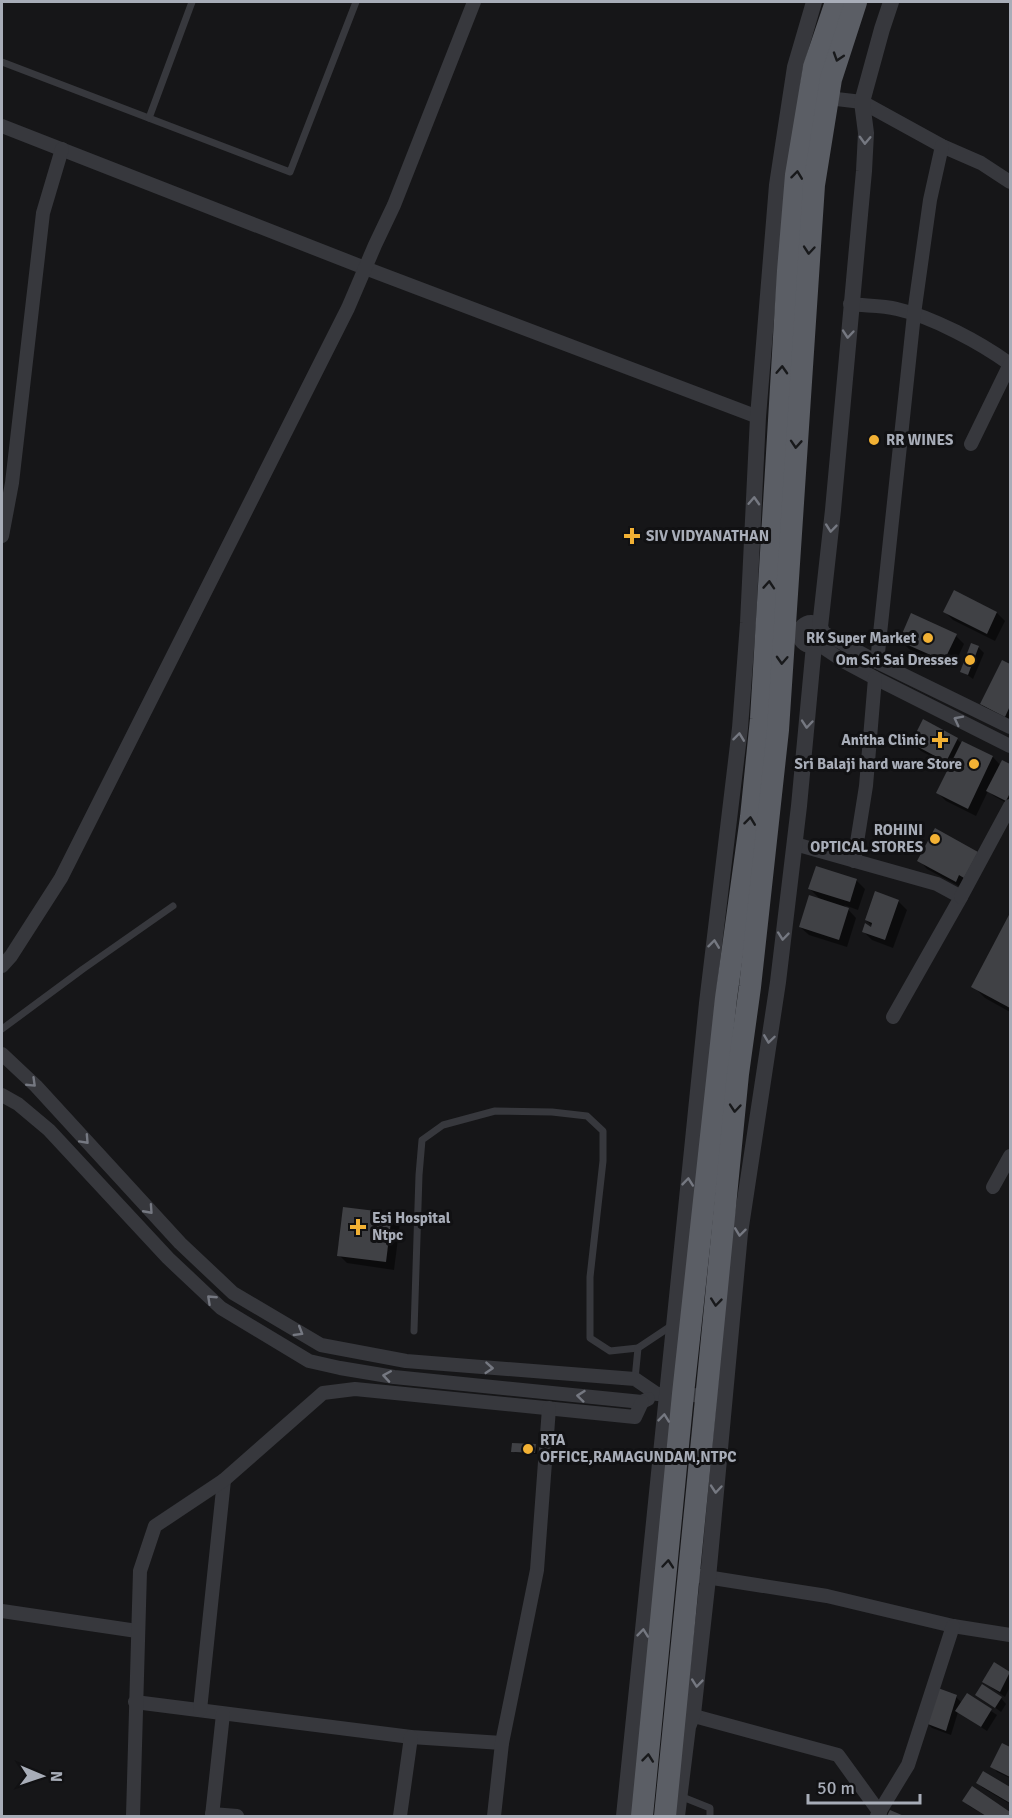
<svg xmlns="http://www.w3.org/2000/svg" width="1012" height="1818" font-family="Signika,sans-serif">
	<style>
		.shadow { fill: #0007 }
		.building { fill: #404145 }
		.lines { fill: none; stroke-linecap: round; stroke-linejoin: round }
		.service { stroke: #37383d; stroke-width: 7 }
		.minor { stroke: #37383d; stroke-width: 14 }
		.tertiary { stroke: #37383d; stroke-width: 16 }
		.trunk { stroke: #5b5e65; stroke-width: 22 }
		.oneway { stroke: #18191b }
		.oneway2 { stroke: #757881 }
		.poi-dot { fill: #f2b134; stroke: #111113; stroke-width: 2 }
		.labels { text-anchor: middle; stroke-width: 6; stroke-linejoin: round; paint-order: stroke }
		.poi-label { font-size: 15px; font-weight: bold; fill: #a8adb8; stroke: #111113; text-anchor: end }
	</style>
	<rect width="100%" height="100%" fill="#161618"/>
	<!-- shadow -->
	<g class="shadow">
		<polygon points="955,592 997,613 1005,621 995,641 953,620 945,612"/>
		<polygon points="956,636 964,644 953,668 909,649 901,641"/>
		<polygon points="978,647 984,653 973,679 962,671"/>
		<polygon points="1003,662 1010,666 1010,723 990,713 981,704"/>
		<polygon points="957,739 962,744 993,757 1001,766 1003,762 1010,765 1010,805 994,796 988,791 976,816 946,801 938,793 951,767 921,751 912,743"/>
		<polygon points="977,853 964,889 927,869 919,860"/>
		<polygon points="856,880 865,889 858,910 844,905 856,918 847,947 809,935 800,927 822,901 810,889"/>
		<polygon points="898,901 907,910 893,948 872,940 864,932 877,931 866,920"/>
		<polygon points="1010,916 1010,1012 985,998 973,986"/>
		<polygon points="392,1215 400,1223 394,1270 347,1263 339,1255"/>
		<polygon points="535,1445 537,1448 537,1454 515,1453 513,1451"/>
		<polygon points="994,1664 1010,1673 1010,1687 1005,1697 984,1682"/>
		<polygon points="977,1694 1001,1698 1006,1704 1001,1712"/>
		<polygon points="967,1695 997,1715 987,1731 958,1712 951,1735 932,1728 927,1723 956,1697 962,1703"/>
		<polygon points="1002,1745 1010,1749 1010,1778 997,1772 992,1766"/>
		<polygon points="984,1773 1010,1789 1010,1804 983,1788 978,1783"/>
		<polygon points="972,1788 1010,1814 1010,1816 986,1816 969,1806 964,1800"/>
	</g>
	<!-- building -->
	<g class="building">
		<polygon points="954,590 997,612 987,634 943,612"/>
		<polygon points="911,613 957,634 944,661 899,641"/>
		<polygon points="971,643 979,646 968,675 960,672"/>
		<polygon points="1002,660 1010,664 1010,706 1005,717 980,704"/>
		<polygon points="923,719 958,738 946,762 911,743"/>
		<polygon points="962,741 993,756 968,809 936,793"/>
		<polygon points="1002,760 1010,764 1010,793 1006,801 986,791"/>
		<polygon points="935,828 978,852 964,878 959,875 956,882 917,861"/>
		<polygon points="816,866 857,879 850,902 808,889"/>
		<polygon points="875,891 899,900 885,940 862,932 865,923 871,927 872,923 865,920"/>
		<polygon points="809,895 849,908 839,940 799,927"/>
		<polygon points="1010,913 1010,1008 971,987"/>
		<polygon points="343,1207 392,1213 386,1262 337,1256"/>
		<polygon points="512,1443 536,1444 535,1453 511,1452"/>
		<polygon points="994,1662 1010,1672 1000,1692 982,1682"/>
		<polygon points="982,1684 1002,1697 995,1708 975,1695"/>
		<polygon points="938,1688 957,1695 946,1731 925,1723"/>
		<polygon points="967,1693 992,1709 981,1727 955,1711"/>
		<polygon points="1002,1743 1010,1747 1010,1777 990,1767"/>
		<polygon points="983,1771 1010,1787 1010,1803 976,1783"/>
		<polygon points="972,1786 1010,1812 1009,1816 986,1816 962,1801"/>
		<polygon points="890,1810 904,1816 887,1816"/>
	</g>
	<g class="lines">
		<!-- service -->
		<g class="service">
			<polyline points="2,62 290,172 356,2"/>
			<polyline points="149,118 192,2"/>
			<polyline points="2,1029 83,969 173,906"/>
			<polyline points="414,1331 419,1175 422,1140 443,1125 495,1111 552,1112 587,1116 603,1131 603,1161 590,1277 590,1338 610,1351 638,1348 671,1326"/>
			<polyline points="635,1379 638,1348"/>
			<polyline points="680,1796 710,1808 710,1816"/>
		</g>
		<!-- minor -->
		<g class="minor">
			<polyline points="828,98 862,102 942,146 981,163 1010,182"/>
			<polyline points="2,126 365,268 758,417"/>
			<path d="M850,304C865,306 882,305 897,309C933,317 981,343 1010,364"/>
			<polyline points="971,444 1010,364"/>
			<polyline points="2,536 12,483 43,213 62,149"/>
			<circle cx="811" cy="634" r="12"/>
			<polyline points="822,632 877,662 1010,727"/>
			<polyline points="818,644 845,662 875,678 1010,746"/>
			<polyline points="877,662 914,314 930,200 942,146"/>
			<polyline points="795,844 937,884 961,897 893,1017"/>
			<polyline points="854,861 866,786 875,678"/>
			<polyline points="961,897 1010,806"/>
			<polyline points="2,966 11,956 61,878 348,308 375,245 394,205 474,2"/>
			<polyline points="2,1054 36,1086 180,1243 233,1293 321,1345 406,1361 635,1379 657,1394 683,1394 714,1397"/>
			<polyline points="2,1095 18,1104 49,1130 168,1258 221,1308 309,1361 340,1368 394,1377 642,1402 648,1399"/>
			<polyline points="993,1187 1010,1156"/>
			<polyline points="700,1576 827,1596 953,1626 1010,1635"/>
			<polyline points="2,1611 137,1631"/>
			<polyline points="135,1702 411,1737 502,1743"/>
			<polyline points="200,1710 224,1480"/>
			<polyline points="683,1713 838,1755 880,1813"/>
			<polyline points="212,1814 237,1816"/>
			<polyline points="133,1816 140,1571 155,1526 224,1480 323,1393 355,1389 635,1417 642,1402"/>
			<polyline points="212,1816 223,1714"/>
			<polyline points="400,1816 411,1737"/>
			<polyline points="494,1816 502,1743 537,1570 549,1408"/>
			<polyline points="877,1816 908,1765 953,1626"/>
		</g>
		<!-- tertiary -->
		<g class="tertiary">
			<polyline points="820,627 833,510 864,171 866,133 862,102 882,29 891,2"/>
			<polyline points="624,1816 707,1003 740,728 748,623 758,417 777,185 795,67 814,2"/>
			<polyline points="677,1816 688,1727 693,1714 708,1578 740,1233 778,982 799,806 814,645"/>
		</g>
		<!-- trunk -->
		<g class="trunk">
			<polyline points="642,1816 683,1394 726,998 751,817 761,719 788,271 796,175 814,67 836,2"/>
			<polyline points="665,1816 738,1074 750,987 778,730 814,185 831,79 856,2"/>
		</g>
	</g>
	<!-- one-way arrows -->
	<defs><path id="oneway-chevron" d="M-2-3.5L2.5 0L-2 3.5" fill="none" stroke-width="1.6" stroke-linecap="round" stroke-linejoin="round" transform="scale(1.5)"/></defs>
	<g class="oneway">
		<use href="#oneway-chevron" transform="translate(838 57) rotate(108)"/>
		<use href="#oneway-chevron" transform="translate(797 175) rotate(-83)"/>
		<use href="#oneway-chevron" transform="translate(809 250) rotate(95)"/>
		<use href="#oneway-chevron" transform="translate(782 370) rotate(-87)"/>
		<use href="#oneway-chevron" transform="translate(796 444) rotate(94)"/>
		<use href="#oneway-chevron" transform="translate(769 585) rotate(-86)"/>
		<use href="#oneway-chevron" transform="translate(782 660) rotate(93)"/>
		<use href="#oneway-chevron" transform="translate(750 821) rotate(-83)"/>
		<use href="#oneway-chevron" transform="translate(735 1108) rotate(95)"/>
		<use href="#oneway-chevron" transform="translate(716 1302) rotate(96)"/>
		<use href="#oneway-chevron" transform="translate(668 1564) rotate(-85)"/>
		<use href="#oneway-chevron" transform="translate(648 1758) rotate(-84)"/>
	</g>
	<g class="oneway2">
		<use href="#oneway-chevron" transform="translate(865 140) rotate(92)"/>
		<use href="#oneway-chevron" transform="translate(848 334) rotate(95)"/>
		<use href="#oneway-chevron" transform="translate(754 501) rotate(-87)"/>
		<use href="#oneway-chevron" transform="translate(831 528) rotate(96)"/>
		<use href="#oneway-chevron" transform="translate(958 720) rotate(-153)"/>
		<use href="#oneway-chevron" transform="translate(807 724) rotate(95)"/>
		<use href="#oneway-chevron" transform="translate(739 737) rotate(-83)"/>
		<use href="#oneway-chevron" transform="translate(783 936) rotate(96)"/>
		<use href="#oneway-chevron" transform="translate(714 944) rotate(-83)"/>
		<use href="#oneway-chevron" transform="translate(769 1039) rotate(98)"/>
		<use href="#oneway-chevron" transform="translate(32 1083) rotate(44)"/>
		<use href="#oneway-chevron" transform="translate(85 1140) rotate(47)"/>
		<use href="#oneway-chevron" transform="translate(688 1182) rotate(-84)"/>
		<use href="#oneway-chevron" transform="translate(149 1210) rotate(48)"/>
		<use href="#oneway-chevron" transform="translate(740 1232) rotate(97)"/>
		<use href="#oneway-chevron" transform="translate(211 1299) rotate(-137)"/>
		<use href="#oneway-chevron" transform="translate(299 1332) rotate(31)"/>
		<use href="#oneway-chevron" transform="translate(489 1368) rotate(4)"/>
		<use href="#oneway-chevron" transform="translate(387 1376) rotate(-171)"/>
		<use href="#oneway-chevron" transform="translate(581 1396) rotate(-174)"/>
		<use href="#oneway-chevron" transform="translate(664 1418) rotate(-84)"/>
		<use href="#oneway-chevron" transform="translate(716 1489) rotate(95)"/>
		<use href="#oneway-chevron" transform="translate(643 1633) rotate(-84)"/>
		<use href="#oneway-chevron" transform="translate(697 1683) rotate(96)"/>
	</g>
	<!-- markers -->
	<g class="poi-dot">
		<circle cx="874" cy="440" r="6"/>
		<path d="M629 527h6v6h6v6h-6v6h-6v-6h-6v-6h6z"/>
		<circle cx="928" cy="638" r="6"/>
		<circle cx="970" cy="660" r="6"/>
		<path d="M937 731h6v6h6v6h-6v6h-6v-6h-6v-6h6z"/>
		<circle cx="974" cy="764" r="6"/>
		<circle cx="935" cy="839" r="6"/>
		<path d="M355 1218h6v6h6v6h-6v6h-6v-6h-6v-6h6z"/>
		<circle cx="528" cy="1449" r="6"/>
	</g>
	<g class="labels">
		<!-- poi labels -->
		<g class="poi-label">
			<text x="886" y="445" text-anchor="start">RR WINES</text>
			<text x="646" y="541" text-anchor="start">SIV VIDYANATHAN</text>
			<text x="916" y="643">RK Super Market</text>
			<text x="958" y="665">Om Sri Sai Dresses</text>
			<text x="926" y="745">Anitha Clinic</text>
			<text x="962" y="769">Sri Balaji hard ware Store</text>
			<text x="923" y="835">ROHINI<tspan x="923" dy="17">OPTICAL STORES</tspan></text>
			<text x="372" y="1223" text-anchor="start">Esi Hospital<tspan x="372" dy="17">Ntpc</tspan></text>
			<text x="540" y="1445" text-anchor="start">RTA<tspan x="540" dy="17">OFFICE,RAMAGUNDAM,NTPC</tspan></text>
		</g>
	</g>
	<!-- border -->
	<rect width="1012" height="1818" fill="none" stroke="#a8adb8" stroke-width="6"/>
	<!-- north arrow -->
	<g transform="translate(42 1776) rotate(92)" stroke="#111113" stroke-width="4.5" paint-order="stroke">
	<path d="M0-4.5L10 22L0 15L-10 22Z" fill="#a8adb8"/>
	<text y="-9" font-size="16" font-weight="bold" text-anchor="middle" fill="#a8adb8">N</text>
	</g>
	<!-- scale -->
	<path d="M808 1794v9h112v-9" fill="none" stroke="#a8adb8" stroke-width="3"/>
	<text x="817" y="1794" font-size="18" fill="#a8adb8" stroke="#111113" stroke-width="4.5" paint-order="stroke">50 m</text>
</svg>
